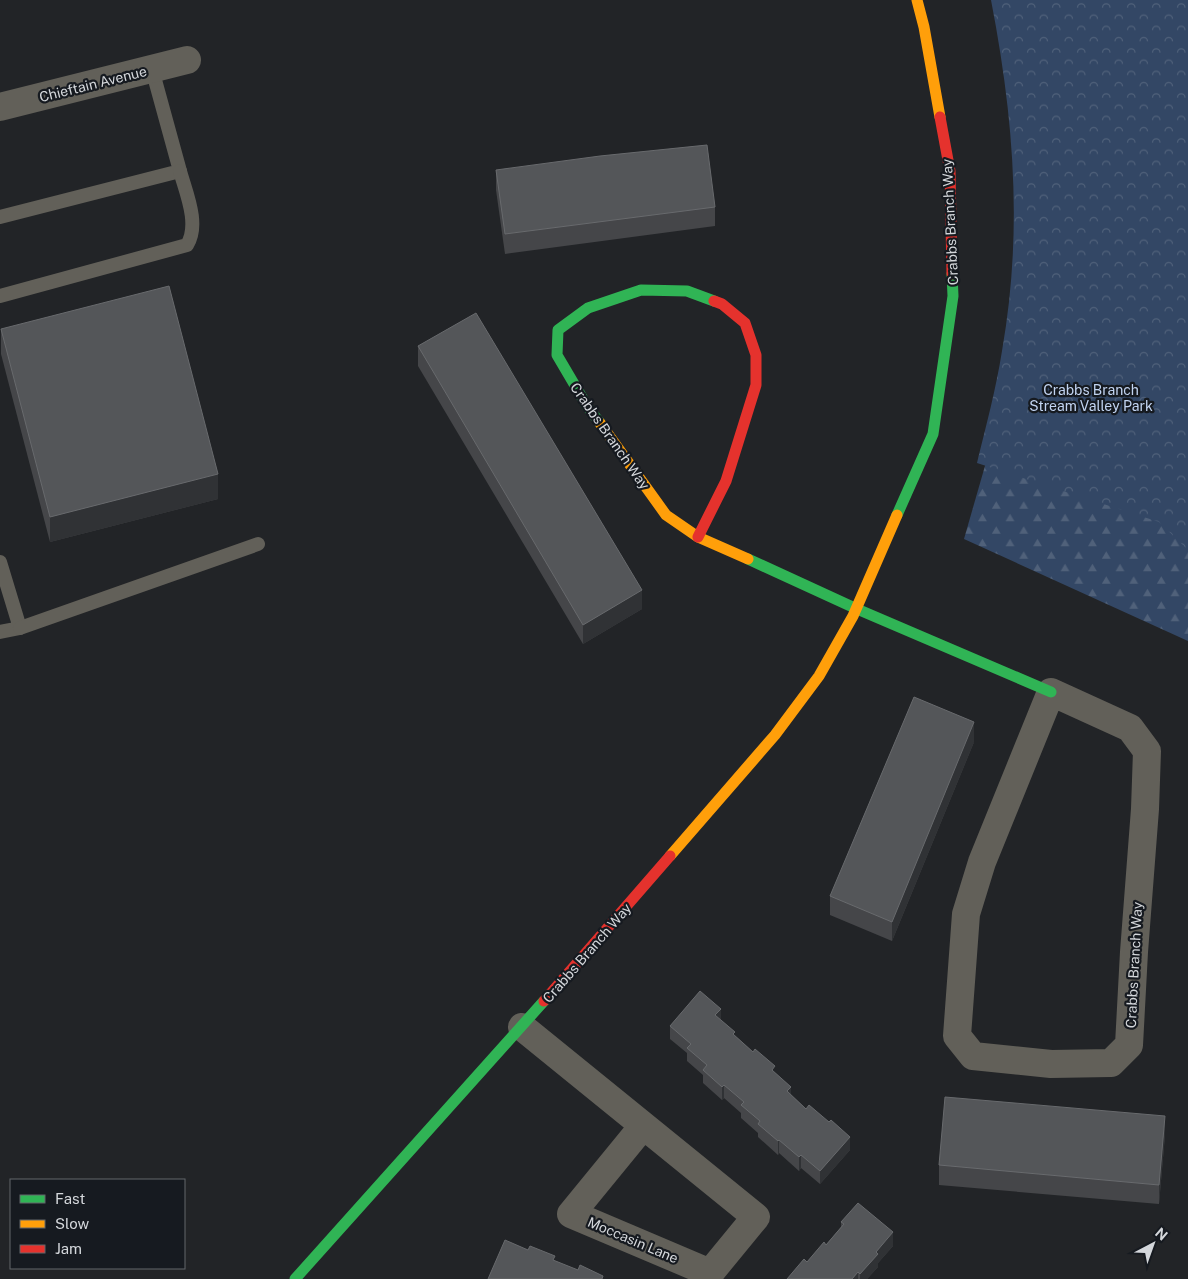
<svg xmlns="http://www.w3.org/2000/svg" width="1188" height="1279" font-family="'Public Sans',sans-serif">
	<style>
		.forest { fill: url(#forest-firs) }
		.park { fill: url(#park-crowns) }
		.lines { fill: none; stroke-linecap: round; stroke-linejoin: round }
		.lane { stroke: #626059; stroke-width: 14 }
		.street { stroke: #626059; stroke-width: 28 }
		.fast { stroke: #30b455; stroke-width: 11 }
		.slow { stroke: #ff9f0a; stroke-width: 11 }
		.jam { stroke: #e5322d; stroke-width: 11 }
		.wall { fill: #454649 }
		.shaded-wall { fill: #303235 }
		.building { fill: #545659; stroke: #686a6d }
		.labels { text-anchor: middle; stroke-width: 4.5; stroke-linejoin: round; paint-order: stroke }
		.street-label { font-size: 14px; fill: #d4d7db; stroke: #161a20 }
		.park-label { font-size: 14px; fill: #c2d4f1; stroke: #161a20 }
	</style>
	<defs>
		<pattern id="forest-firs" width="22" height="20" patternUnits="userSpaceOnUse" patternTransform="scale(1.25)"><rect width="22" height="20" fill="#334765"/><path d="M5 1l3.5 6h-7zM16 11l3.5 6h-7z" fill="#50617a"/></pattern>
		<pattern id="park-crowns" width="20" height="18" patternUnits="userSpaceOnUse" patternTransform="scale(1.25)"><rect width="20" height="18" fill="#334765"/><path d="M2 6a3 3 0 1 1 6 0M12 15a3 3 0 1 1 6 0" fill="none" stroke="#50617a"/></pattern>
	</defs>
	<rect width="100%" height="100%" fill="#222427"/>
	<!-- forest -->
	<polygon class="forest" points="1188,0 1188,641 964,539 1024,330"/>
	<!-- park -->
	<path class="park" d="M991,0H1188V550L1159,522L977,463C986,426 996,389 1002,351C1023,231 1014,119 991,0Z"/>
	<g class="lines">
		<!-- lane -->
		<g class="lane">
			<polyline points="0,217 180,171 152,69"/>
			<path d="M0,296L187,245C200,224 186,193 180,171"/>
			<polyline points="0,562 20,628 0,632"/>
			<polyline points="20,628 258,544"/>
		</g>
		<!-- street -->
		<g class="street">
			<polyline points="0,107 187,60"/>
			<polygon points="1051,692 1130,728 1147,751 1145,809 1134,952 1129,1045 1111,1063 1051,1064 973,1056 957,1036 966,914 982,862"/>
			<polyline points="522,1027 756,1217 710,1273 571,1214 643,1126"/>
		</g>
		<!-- fast -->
		<g class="fast">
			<polyline points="600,423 587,406 557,355 558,330 588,308 641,290 687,291 714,301"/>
			<polyline points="897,515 933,434 953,296 952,274"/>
			<polyline points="748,559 857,609 1051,692"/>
			<polyline points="295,1279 544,1001"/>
		</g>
		<!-- slow -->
		<g class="slow">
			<polyline points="917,0 924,27 940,117"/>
			<polyline points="600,423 666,515 698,537 748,559"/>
			<polyline points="670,856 775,735 819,676 853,616 897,515"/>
		</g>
		<!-- jam -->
		<g class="jam">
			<polyline points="940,117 950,171 952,274"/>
			<polyline points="698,537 726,481 756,385 756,355 745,323 722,304 714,301"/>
			<polyline points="544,1001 670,856"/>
		</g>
	</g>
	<!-- wall -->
	<g class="wall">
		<polygon points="496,170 715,207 715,226 505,254 496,190"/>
		<polygon points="1,329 218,499 50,542 1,354"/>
		<polygon points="418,346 642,609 583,644 418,366"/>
		<polygon points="974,742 892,941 830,915 830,896"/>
		<polygon points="721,1020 735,1036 775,1073 791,1095 850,1150 820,1184 801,1168 799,1171 779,1153 778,1155 758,1137 758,1133 741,1118 741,1113 724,1098 722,1100 703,1083 703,1075 687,1061 687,1053 670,1039 670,1026"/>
		<polygon points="1165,1135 1159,1204 939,1185 939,1165"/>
		<polygon points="841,1222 893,1246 878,1263 878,1267 867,1279 787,1279 826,1245 841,1227"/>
	</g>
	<!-- shaded-wall -->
	<g class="shaded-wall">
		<polygon points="218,474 218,499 50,542 50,517"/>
		<polygon points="642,590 642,609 583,644 583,625"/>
		<polygon points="974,722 974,742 892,941 892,922"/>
		<polygon points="721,1009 721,1022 715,1015"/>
		<polygon points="724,1085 724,1098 722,1100 722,1087"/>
		<polygon points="791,1087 791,1100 787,1091"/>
		<polygon points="1165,1116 1165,1135 1159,1204 1159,1185"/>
		<polygon points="850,1137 850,1150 820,1184 820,1171"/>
		<polygon points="779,1140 779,1153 778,1155 778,1141"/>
		<polygon points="801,1155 801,1168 799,1171 799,1157"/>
		<polygon points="893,1232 893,1246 878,1263 878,1267 867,1279 860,1279 860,1274 876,1252"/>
		<polygon points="858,1272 858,1279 852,1279"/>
	</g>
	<!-- building -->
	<g class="building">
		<polygon points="707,145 715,207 505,234 496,170 600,156"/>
		<polygon points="169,286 218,474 50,517 1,329"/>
		<polygon points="476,313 642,590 583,625 418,346"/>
		<polygon points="914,697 974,722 892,922 830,896"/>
		<polygon points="700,991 721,1009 715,1015 735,1032 733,1034 753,1052 755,1049 775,1066 772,1070 791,1087 787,1091 806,1109 809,1105 829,1122 831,1120 850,1137 820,1171 801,1155 799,1157 779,1140 778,1141 758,1124 760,1121 741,1105 744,1102 724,1085 722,1087 703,1070 707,1065 687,1048 691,1044 670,1026"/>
		<polygon points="945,1097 1165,1116 1159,1185 939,1165"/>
		<polygon points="858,1203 893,1232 876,1252 878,1254 860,1274 858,1272 852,1279 787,1279 804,1259 807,1262 824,1242 826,1245 844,1224 841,1222"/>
		<polygon points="505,1240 528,1250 530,1246 555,1256 553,1260 578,1270 580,1265 603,1276 602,1279 488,1279"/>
	</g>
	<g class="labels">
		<!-- street labels -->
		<g class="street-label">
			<text transform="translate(93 84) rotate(-14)" y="5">Chieftain Avenue</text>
			<text transform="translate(950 222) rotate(-93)" y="5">Crabbs Branch Way</text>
			<text transform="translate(610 436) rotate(55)" y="5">Crabbs Branch Way</text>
			<text transform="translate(587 953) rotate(-49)" y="5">Crabbs Branch Way</text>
			<text transform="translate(1134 965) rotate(-87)" y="5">Crabbs Branch Way</text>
			<text transform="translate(633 1240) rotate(23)" y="5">Moccasin Lane</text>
		</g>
		<!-- park labels -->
		<g class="park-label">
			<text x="1091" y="395">Crabbs Branch<tspan x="1091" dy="16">Stream Valley Park</tspan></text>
		</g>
	</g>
	<!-- legend -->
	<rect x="10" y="1179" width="175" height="90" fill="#161a20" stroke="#62666b"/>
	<rect x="20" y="1195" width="25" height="8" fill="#30b455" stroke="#62666b"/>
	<text x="55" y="1204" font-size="15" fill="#d4d7db">Fast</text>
	<rect x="20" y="1220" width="25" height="8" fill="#ff9f0a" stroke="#62666b"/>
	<text x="55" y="1229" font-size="15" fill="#d4d7db">Slow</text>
	<rect x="20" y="1245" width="25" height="8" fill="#e5322d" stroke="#62666b"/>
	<text x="55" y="1254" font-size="15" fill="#d4d7db">Jam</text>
	<!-- north arrow -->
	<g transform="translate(1153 1244) rotate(41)" stroke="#161a20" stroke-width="4" paint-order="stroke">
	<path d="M0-4L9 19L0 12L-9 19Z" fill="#d4d7db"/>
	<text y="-8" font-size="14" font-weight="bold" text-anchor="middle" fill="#d4d7db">N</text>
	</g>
</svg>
